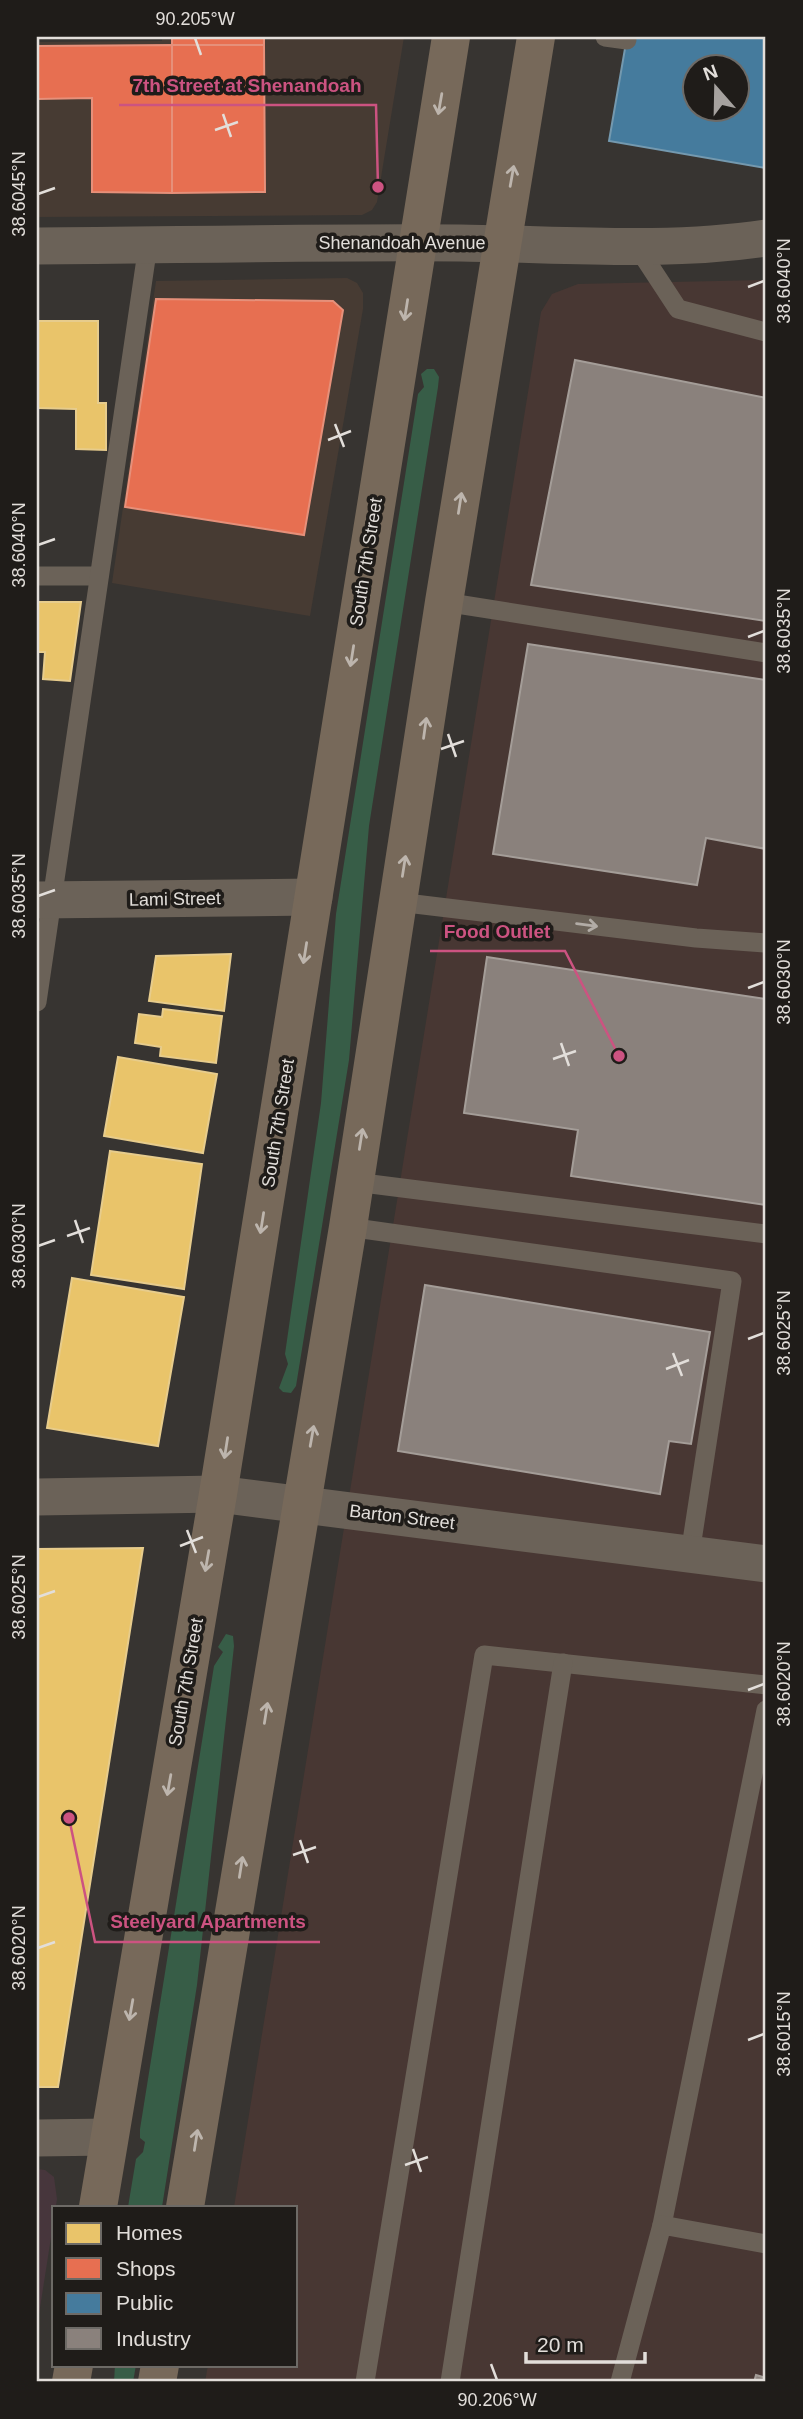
<svg xmlns="http://www.w3.org/2000/svg" width="803" height="2419" font-family="Arial,sans-serif">
	<style>
		.built { fill: #473b33 }
		.industrial { fill: #483733 }
		.education { fill: #47363c }
		.green { fill: #375d47 }
		.homes { fill: #e9c46a; stroke: #e7cc8c; stroke-width: 2 }
		.shops { fill: #e76f51; stroke: #e6907a; stroke-width: 2 }
		.public { fill: #457b9d; stroke: #7499af; stroke-width: 2; fill-rule: evenodd }
		.industry { fill: #8a817c; stroke: #a49d98; stroke-width: 2 }
		.lines { fill: none; stroke-linecap: round; stroke-linejoin: round }
		.service { stroke: #6b6258; stroke-width: 19 }
		.minor { stroke: #6b6258; stroke-width: 37 }
		.primary { stroke: #77695a; stroke-width: 38 }
		.oneway { stroke: #bdb5ad }
		.oneway2 { stroke: #b2aca6 }
		.ticks { fill: none; stroke: #e2deda; stroke-width: 2.5 }
		.labels { text-anchor: middle; stroke-width: 7; stroke-linejoin: round; paint-order: stroke }
		.street-label { font-size: 18px; fill: #e2deda; stroke: #1f1c19 }
		.leader { fill: none; stroke: #cc5381; stroke-width: 2.5 }
		.callout-dot { fill: #cc5381; stroke: #1f1c19; stroke-width: 2.5 }
		.callout-label { font-size: 19px; text-anchor: middle; font-weight: bold; fill: #cc5381; stroke: #1f1c19; stroke-width: 7; stroke-linejoin: round; paint-order: stroke }
		.neatline { fill: none; stroke: #e2deda; stroke-width: 2.5 }
		.ticks-label { font-size: 18px; text-anchor: middle; fill: #e2deda }
	</style>
	<rect width="100%" height="100%" fill="#373431"/>
	<!-- built -->
	<g class="built">
		<polygon points="162,37 404,37 377,202 372,210 362,215 37,217 37,42 162,41"/>
		<polygon points="347,278 357,283 363,293 363,309 310,616 112,583 156,281"/>
	</g>
	<!-- industrial -->
	<polygon class="industrial" points="766,280 766,2382 205,2382 208,2365 296,2365 296,2207 234,2207 541,312 552,294 578,284"/>
	<!-- education -->
	<polygon class="education" points="37,2169 45,2170 54,2177 57,2199 37,2327"/>
	<!-- green -->
	<g class="green">
		<polygon points="427,369 434,369 439,377 438,387 369,826 349,1060 296,1386 291,1393 283,1392 279,1388 288,1364 285,1354 321,1103 336,914 418,394 424,387 421,374"/>
		<polygon points="226,1634 233,1636 234,1646 197,1985 162,2207 128,2207 136,2159 143,2152 145,2142 140,2138 140,2129 214,1666 223,1652 218,1647"/>
		<polygon points="115,2365 136,2365 133,2382 114,2382"/>
	</g>
	<!-- homes -->
	<g class="homes">
		<polygon points="37,321 98,321 98,403 106,403 106,450 76,449 76,409 37,408"/>
		<polygon points="37,602 81,602 70,681 43,679 45,652 37,652"/>
		<polygon points="231,954 224,1011 149,1001 156,956"/>
		<polygon points="163,1009 222,1016 216,1063 160,1056 161,1047 135,1043 139,1014 162,1017"/>
		<polygon points="118,1057 217,1074 203,1153 104,1136"/>
		<polygon points="110,1151 202,1164 184,1289 91,1275"/>
		<polygon points="72,1278 184,1297 158,1446 47,1428"/>
		<polygon points="143,1548 58,2087 37,2087 37,1549"/>
	</g>
	<!-- shops -->
	<g class="shops">
		<rect x="172" y="37" width="92" height="8"/>
		<polygon points="172,45 172,193 92,192 92,98 37,99 37,46"/>
		<polygon points="172,45 264,45 265,192 172,193"/>
		<polygon points="156,299 333,301 343,310 304,535 125,507"/>
	</g>
	<!-- public -->
	<path class="public" d="M627,37H766L765,168L609,141ZM694,66H736V108H694Z"/>
	<!-- industry -->
	<g class="industry">
		<polygon points="575,360 766,398 766,621 531,585"/>
		<polygon points="528,644 766,680 766,849 706,838 697,885 493,854"/>
		<polygon points="487,957 766,999 766,1205 571,1176 578,1130 464,1113"/>
		<polygon points="425,1285 710,1332 691,1444 669,1441 660,1494 398,1451"/>
		<polygon points="756,2375 766,2378 766,2382 754,2382"/>
	</g>
	<g class="lines">
		<!-- service -->
		<g class="service">
			<polyline points="605,37 627,40"/>
			<polyline points="638,248 678,309 766,332"/>
			<polyline points="37,576 99,576"/>
			<polyline points="444,602 766,653"/>
			<polyline points="398,902 696,938 766,943"/>
			<polyline points="37,1002 148,245"/>
			<polyline points="355,1182 766,1234"/>
			<polyline points="348,1227 732,1281 690,1554"/>
			<polyline points="662,2225 766,1710"/>
			<polyline points="365,2382 484,1655 766,1685"/>
			<polyline points="450,2382 563,1663"/>
			<polyline points="620,2382 662,2225 766,2244"/>
		</g>
		<!-- minor -->
		<g class="minor">
			<path d="M37,246C178,245 319,242 460,243C562,244 665,253 766,238"/>
			<polyline points="37,900 314,897"/>
			<polyline points="37,1497 218,1494 766,1564"/>
			<polyline points="37,2138 109,2137"/>
		</g>
		<!-- primary -->
		<g class="primary">
			<polyline points="98,2207 218,1494 451,37"/>
			<polyline points="185,2207 348,1227 444,602 536,37"/>
			<polyline points="71,2382 74,2365"/>
			<polyline points="157,2382 160,2365"/>
		</g>
	</g>
	<!-- one-way arrows -->
	<defs><path id="oneway-shaft" d="M-6 0H5M1.5-3L5.5 0L1.5 3" fill="none" stroke-width="1.6" stroke-linecap="round" stroke-linejoin="round" transform="scale(1.75)"/></defs>
	<g class="oneway">
		<use href="#oneway-shaft" transform="translate(440 104) rotate(100)"/>
		<use href="#oneway-shaft" transform="translate(512 176) rotate(-80)"/>
		<use href="#oneway-shaft" transform="translate(406 310) rotate(99)"/>
		<use href="#oneway-shaft" transform="translate(460 503) rotate(-81)"/>
		<use href="#oneway-shaft" transform="translate(352 656) rotate(99)"/>
		<use href="#oneway-shaft" transform="translate(425 728) rotate(-82)"/>
		<use href="#oneway-shaft" transform="translate(404 866) rotate(-81)"/>
		<use href="#oneway-shaft" transform="translate(305 953) rotate(99)"/>
		<use href="#oneway-shaft" transform="translate(361 1139) rotate(-81)"/>
		<use href="#oneway-shaft" transform="translate(262 1223) rotate(99)"/>
		<use href="#oneway-shaft" transform="translate(312 1436) rotate(-80)"/>
		<use href="#oneway-shaft" transform="translate(226 1448) rotate(99)"/>
		<use href="#oneway-shaft" transform="translate(207 1561) rotate(100)"/>
		<use href="#oneway-shaft" transform="translate(266 1713) rotate(-81)"/>
		<use href="#oneway-shaft" transform="translate(169 1785) rotate(100)"/>
		<use href="#oneway-shaft" transform="translate(241 1867) rotate(-81)"/>
		<use href="#oneway-shaft" transform="translate(131 2010) rotate(100)"/>
		<use href="#oneway-shaft" transform="translate(196 2140) rotate(-81)"/>
	</g>
	<use class="oneway2" href="#oneway-shaft" transform="translate(587 925) rotate(7)"/>
	<!-- ticks -->
	<path class="ticks" d="M195,38L201,55M223,114L231,137M215,130L238,122M38,194L55,188M748,287L764,281M335,424L344,447M328,440L351,431M38,545L55,539M748,637L764,631M448,734L456,757M441,749L464,741M38,896L55,890M748,988L764,982M561,1043L569,1066M553,1059L576,1051M75,1220L83,1243M67,1236L90,1228M38,1246L55,1240M748,1339L764,1333M673,1353L682,1376M666,1369L689,1360M187,1530L196,1553M180,1546L203,1537M38,1597L55,1591M748,1690L764,1684M300,1840L308,1863M293,1855L316,1847M38,1948L55,1942M748,2040L764,2034M413,2149L421,2172M405,2165L428,2157M491,2364L497,2380"/>
	<g class="labels">
		<!-- street labels -->
		<g class="street-label">
			<text x="402" y="249">Shenandoah Avenue</text>
			<text transform="translate(366 562) rotate(-81)" y="6">South 7th Street</text>
			<text transform="translate(175 899) rotate(-1)" y="6">Lami Street</text>
			<text transform="translate(278 1123) rotate(-81)" y="6">South 7th Street</text>
			<text transform="translate(402 1517) rotate(7)" y="6">Barton Street</text>
			<text transform="translate(186 1682) rotate(-80)" y="6">South 7th Street</text>
		</g>
	</g>
	<!-- callouts -->
	<path class="leader" d="M378 187L376 105H119M619 1056L565 951H430M69 1818L95 1942H320"/>
	<g class="callout-dot">
		<circle cx="378" cy="187" r="7"/>
		<circle cx="619" cy="1056" r="7"/>
		<circle cx="69" cy="1818" r="7"/>
	</g>
	<g class="callout-label">
		<text x="247" y="92">7th Street at Shenandoah</text>
		<text x="497" y="938">Food Outlet</text>
		<text x="208" y="1928">Steelyard Apartments</text>
	</g>
	<!-- border -->
	<rect width="803" height="2419" fill="none" stroke="#1f1c19" stroke-width="77"/>
	<!-- legend -->
	<rect x="52" y="2206" width="245" height="161" fill="#1f1c19" stroke="#6d6a66" stroke-width="2"/>
	<rect x="66" y="2223" width="35" height="21" fill="#e9c46a" stroke="#6d6a66" stroke-width="2"/>
	<text x="116" y="2240" font-size="21" fill="#e2deda">Homes</text>
	<rect x="66" y="2258" width="35" height="21" fill="#e76f51" stroke="#6d6a66" stroke-width="2"/>
	<text x="116" y="2276" font-size="21" fill="#e2deda">Shops</text>
	<rect x="66" y="2293" width="35" height="21" fill="#457b9d" stroke="#6d6a66" stroke-width="2"/>
	<text x="116" y="2310" font-size="21" fill="#e2deda">Public</text>
	<rect x="66" y="2328" width="35" height="21" fill="#8a817c" stroke="#6d6a66" stroke-width="2"/>
	<text x="116" y="2346" font-size="21" fill="#e2deda">Industry</text>
	<!-- north arrow -->
	<g transform="translate(716 88) rotate(340)"><circle r="33" fill="#1f1c19" stroke="#6d6a66" stroke-width="2"/>
	<path d="M0-5L12 26L0 18L-12 26Z" fill="#a6a29f"/>
	<text y="-10" font-size="19" font-weight="bold" text-anchor="middle" fill="#e2deda">N</text>
	</g>
	<!-- scale -->
	<path d="M526 2352v10h119v-10" fill="none" stroke="#e2deda" stroke-width="3.5"/>
	<text x="537" y="2352" font-size="21" fill="#e2deda" stroke="#1f1c19" stroke-width="5" paint-order="stroke">20 m</text>
	<rect x="38" y="38" width="726" height="2342" class="neatline"/>
	<g class="ticks-label">
		<text x="195" y="25">90.205°W</text>
		<text transform="translate(19 194) rotate(-90)" y="6">38.6045°N</text>
		<text transform="translate(784 281) rotate(-90)" y="6">38.6040°N</text>
		<text transform="translate(19 545) rotate(-90)" y="6">38.6040°N</text>
		<text transform="translate(784 631) rotate(-90)" y="6">38.6035°N</text>
		<text transform="translate(19 896) rotate(-90)" y="6">38.6035°N</text>
		<text transform="translate(784 982) rotate(-90)" y="6">38.6030°N</text>
		<text transform="translate(19 1246) rotate(-90)" y="6">38.6030°N</text>
		<text transform="translate(784 1333) rotate(-90)" y="6">38.6025°N</text>
		<text transform="translate(19 1597) rotate(-90)" y="6">38.6025°N</text>
		<text transform="translate(784 1684) rotate(-90)" y="6">38.6020°N</text>
		<text transform="translate(19 1948) rotate(-90)" y="6">38.6020°N</text>
		<text transform="translate(784 2034) rotate(-90)" y="6">38.6015°N</text>
		<text x="497" y="2406">90.206°W</text>
	</g>
</svg>
